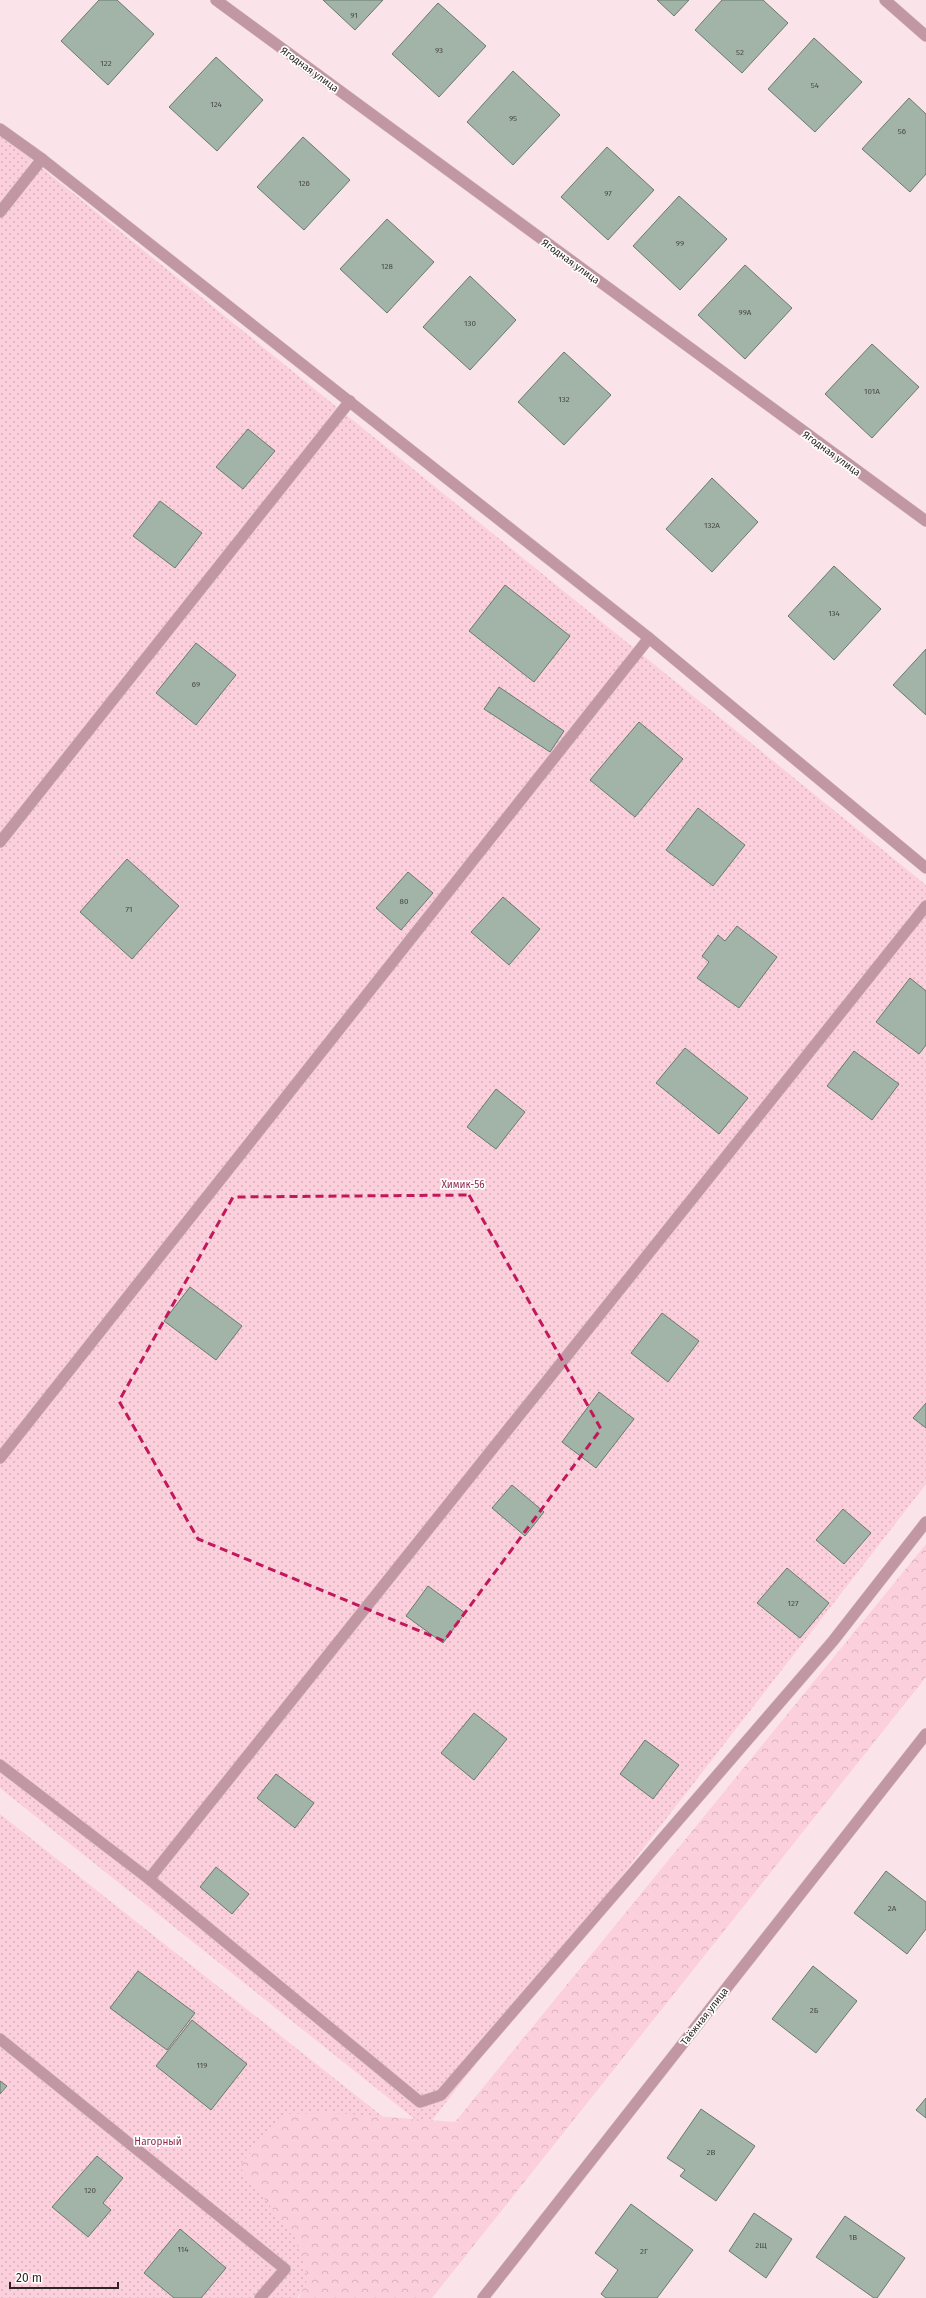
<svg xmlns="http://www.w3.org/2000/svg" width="926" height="2298" font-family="'Fira Sans',sans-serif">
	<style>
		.green { fill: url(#green-dots) }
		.forest { fill: url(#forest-crowns) }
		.building { fill: #a1b4a7; stroke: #687a6f }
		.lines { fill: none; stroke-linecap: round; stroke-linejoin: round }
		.service-casing { stroke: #d6c1c6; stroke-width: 12 }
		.minor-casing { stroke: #d6c1c6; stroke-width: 12 }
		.tertiary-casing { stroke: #d6c1c6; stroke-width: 12 }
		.service { stroke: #c097a2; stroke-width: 11 }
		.minor { stroke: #c097a2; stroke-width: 11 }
		.tertiary { stroke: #c097a2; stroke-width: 11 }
		.marked { fill: none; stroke: #c2185b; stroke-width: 3; stroke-dasharray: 8 5; stroke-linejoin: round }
		.labels { text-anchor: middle; stroke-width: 3.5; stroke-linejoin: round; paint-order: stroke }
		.number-label { font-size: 8px; fill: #494846 }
		.street-label { font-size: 10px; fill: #2c2426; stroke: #fff }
		.park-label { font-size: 10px; fill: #922952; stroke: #fff }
	</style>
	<defs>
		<pattern id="green-dots" width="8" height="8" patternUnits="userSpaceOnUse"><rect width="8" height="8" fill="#fbcfdb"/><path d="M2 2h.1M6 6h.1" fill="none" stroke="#d7b2bc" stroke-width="1.8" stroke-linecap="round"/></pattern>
		<pattern id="forest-crowns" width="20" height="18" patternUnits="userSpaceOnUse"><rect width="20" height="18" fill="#fbcfdb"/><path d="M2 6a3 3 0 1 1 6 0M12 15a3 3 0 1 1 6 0" fill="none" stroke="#d7b2bc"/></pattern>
	</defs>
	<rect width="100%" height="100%" fill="#fbe4e9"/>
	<!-- green -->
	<g class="green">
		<polygon points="0,134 926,885 926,1484 426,2128 0,1788"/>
		<polygon points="0,1814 382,2116 414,2149 297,2298 0,2298"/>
	</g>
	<!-- forest -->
	<polygon class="forest" points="926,1544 926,1677 432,2298 299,2298 308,2278 295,2238 239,2166 284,2114 334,2113 455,2122"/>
	<!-- building -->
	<g class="building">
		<polygon points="99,0 117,0 154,34 108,85 61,41"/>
		<polygon points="323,0 383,0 355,30"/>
		<polygon points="657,0 689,0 674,16"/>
		<polygon points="722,0 763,0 788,23 742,73 695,30"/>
		<polygon points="438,3 486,46 439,97 392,54"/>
		<polygon points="814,38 862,82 815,132 768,89"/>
		<polygon points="216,57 263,100 217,151 169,107"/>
		<polygon points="513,71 560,115 513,165 467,122"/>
		<polygon points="909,98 926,114 926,174 910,192 862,149"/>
		<polygon points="303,137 350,180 304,230 257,187"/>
		<polygon points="607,147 654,190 608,240 561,197"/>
		<polygon points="679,196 727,239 680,290 633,246"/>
		<polygon points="387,219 434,262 387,313 340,269"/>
		<polygon points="745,265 792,308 745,359 698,315"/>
		<polygon points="470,276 516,320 470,370 423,327"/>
		<polygon points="872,344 919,387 872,438 825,394"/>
		<polygon points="564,352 611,395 564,445 518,402"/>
		<polygon points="248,429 275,451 243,489 216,467"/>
		<polygon points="712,478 758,522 712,572 666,529"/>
		<polygon points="160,501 202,533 175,568 133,536"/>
		<polygon points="834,566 881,609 834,660 788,616"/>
		<polygon points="505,585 570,636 534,682 469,631"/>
		<polygon points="196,643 236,675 196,725 156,693"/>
		<polygon points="926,649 926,715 893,685"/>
		<polygon points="499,687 564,731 550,752 484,709"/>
		<polygon points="639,722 683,759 635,817 590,780"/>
		<polygon points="698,808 745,845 713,886 666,850"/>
		<polygon points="127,859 179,906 132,959 80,912"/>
		<polygon points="408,872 433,893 401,930 376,908"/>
		<polygon points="503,897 540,929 509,965 471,932"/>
		<polygon points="737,926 777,957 739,1008 697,978 709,962 702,956 718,935 725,941"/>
		<polygon points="910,978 926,991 926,1045 919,1054 876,1022"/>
		<polygon points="685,1048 748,1098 719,1134 656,1083"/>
		<polygon points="854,1051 899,1084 872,1120 827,1086"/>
		<polygon points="496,1089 525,1112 496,1149 467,1127"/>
		<polygon points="190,1287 242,1326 216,1360 164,1321"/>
		<polygon points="662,1313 699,1341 668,1382 631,1353"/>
		<polygon points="599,1392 634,1419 596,1468 562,1442"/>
		<polygon points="926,1403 926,1428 913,1418"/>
		<polygon points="512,1485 544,1512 525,1536 492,1508"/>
		<polygon points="843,1509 871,1533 844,1564 816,1540"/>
		<polygon points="787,1568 829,1603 800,1638 757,1603"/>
		<polygon points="428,1586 465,1613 443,1643 406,1616"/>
		<polygon points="474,1713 507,1739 474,1780 441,1753"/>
		<polygon points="645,1740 679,1765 653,1799 620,1774"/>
		<polygon points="276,1774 314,1803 295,1828 257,1798"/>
		<polygon points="216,1867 249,1894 232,1914 200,1887"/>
		<polygon points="886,1871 926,1902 926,1929 907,1954 854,1913"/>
		<polygon points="813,1966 857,2001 816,2053 772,2019"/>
		<polygon points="138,1971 195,2013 167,2050 110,2008"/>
		<polygon points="192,2020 247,2064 211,2110 156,2066"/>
		<polygon points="0,2081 7,2086 0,2094"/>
		<polygon points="926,2098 926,2118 916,2110"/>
		<polygon points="701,2109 755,2146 716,2201 680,2176 685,2170 667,2158"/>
		<polygon points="97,2156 123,2178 103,2203 111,2210 88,2237 52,2207"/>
		<polygon points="631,2204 693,2250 657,2298 606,2298 601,2294 618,2270 595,2253"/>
		<polygon points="754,2213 792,2239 766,2278 729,2251"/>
		<polygon points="845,2216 905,2258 877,2298 874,2298 816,2257"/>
		<polygon points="180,2229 226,2268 201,2298 174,2298 144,2273"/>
	</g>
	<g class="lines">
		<!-- service casing -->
		<g class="service-casing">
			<g id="service">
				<polyline points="0,129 42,159"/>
				<polyline points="0,212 42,159 649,638 926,868"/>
				<polyline points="0,842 350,401"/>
				<polyline points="0,1458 649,638"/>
				<polyline points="0,1765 149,1879 420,2102 441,2095 833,1641 926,1522"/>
				<polyline points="149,1879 926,906"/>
				<polyline points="0,2039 285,2269 260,2298"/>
			</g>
		</g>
		<!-- minor casing -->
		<g class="minor-casing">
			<g id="minor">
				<polyline points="216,0 926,521"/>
				<polyline points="885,0 926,36"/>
			</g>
		</g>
		<!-- tertiary casing -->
		<g class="tertiary-casing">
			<polyline id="tertiary" points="483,2298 926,1734"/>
		</g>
		<!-- service -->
		<use href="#service" class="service"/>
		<!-- minor -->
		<use href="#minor" class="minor"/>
		<!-- tertiary -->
		<use href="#tertiary" class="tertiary"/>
	</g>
	<!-- marked area -->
	<path class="marked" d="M469,1195L601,1429L444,1641L198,1539L119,1401L233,1197Z"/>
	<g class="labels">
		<!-- number labels -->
		<g class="number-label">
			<text x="354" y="18">91</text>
			<text x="439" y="53">93</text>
			<text x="740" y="55">52</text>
			<text x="106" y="66">122</text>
			<text x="815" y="88">54</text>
			<text x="216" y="107">124</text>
			<text x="513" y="121">95</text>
			<text x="902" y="134">56</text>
			<text x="304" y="186">126</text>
			<text x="608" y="196">97</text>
			<text x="680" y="246">99</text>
			<text x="387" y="269">128</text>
			<text x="745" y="315">99А</text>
			<text x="470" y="326">130</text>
			<text x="872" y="394">101А</text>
			<text x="564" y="402">132</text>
			<text x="712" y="528">132А</text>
			<text x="834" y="616">134</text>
			<text x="196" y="687">69</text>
			<text x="404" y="904">80</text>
			<text x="129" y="912">71</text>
			<text x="793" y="1606">127</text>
			<text x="892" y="1911">2А</text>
			<text x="814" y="2013">2Б</text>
			<text x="202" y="2068">119</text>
			<text x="711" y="2155">2В</text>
			<text x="90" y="2193">120</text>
			<text x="853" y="2240">1В</text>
			<text x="761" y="2248">2Щ</text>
			<text x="183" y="2252">114</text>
			<text x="644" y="2254">2Г</text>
		</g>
		<!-- street labels -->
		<g class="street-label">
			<text transform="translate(310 69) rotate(36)" y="4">Ягодная улица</text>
			<text transform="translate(571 261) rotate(36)" y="4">Ягодная улица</text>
			<text transform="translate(832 453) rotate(36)" y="4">Ягодная улица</text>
			<text transform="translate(704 2016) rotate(-52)" y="4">Таёжная улица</text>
		</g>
		<!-- park labels -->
		<g class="park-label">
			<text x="463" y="1188">Химик-56</text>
			<text x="158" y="2145">Нагорный</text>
		</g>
	</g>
	<!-- scale -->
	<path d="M10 2282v6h108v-6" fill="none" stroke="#2c2426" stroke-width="2"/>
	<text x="16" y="2282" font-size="12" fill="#2c2426" stroke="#ffffff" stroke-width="3" paint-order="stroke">20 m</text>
</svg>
